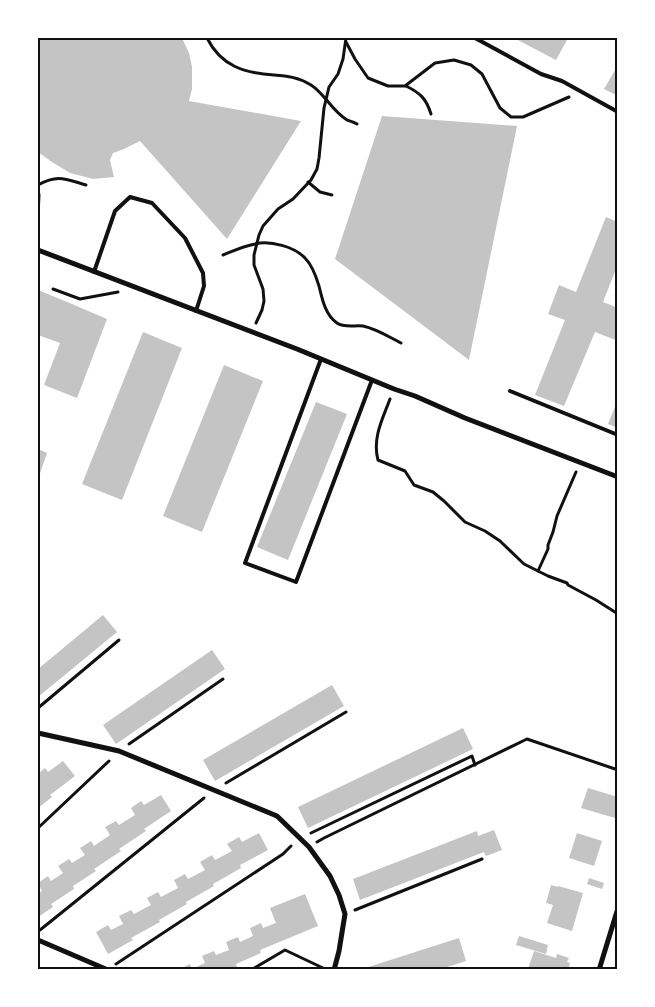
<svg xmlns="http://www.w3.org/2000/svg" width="655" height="1007" font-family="'Roboto Condensed',sans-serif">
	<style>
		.building { fill: #c4c4c4 }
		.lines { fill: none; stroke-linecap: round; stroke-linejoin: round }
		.path { stroke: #111; stroke-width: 3 }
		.service { stroke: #111; stroke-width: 4 }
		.minor { stroke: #111; stroke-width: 5 }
		.neatline { fill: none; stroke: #111; stroke-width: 2 }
	</style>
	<rect width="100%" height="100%" fill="#fff"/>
	<!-- building -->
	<g class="building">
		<polygon points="38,38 182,38 189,53 192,67 192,89 189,101 301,121 227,239 140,141 124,149 113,153 110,160 114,177 93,179 70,173 52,162 38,152"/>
		<polygon points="514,38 568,38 556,60"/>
		<polygon points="618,65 618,96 604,89"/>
		<polygon points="382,116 517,126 469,360 335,259"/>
		<polygon points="606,217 618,222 618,264 603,302 618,308 618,341 595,332 564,406 535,395 565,320 548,314 559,285 576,292"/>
		<polygon points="38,290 72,304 107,319 77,398 44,385 60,343 38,335"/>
		<polygon points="143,332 182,348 122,500 82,484"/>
		<polygon points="224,365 263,381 202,532 163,516"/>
		<polygon points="316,402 347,414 288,560 257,547"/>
		<polygon points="617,402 618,402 618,428 608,424"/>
		<polygon points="38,449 47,453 38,479"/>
		<polygon points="103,615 117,632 38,697 38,669"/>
		<polygon points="212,650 225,669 116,744 103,725"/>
		<polygon points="332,685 344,706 215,781 203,760"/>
		<polygon points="463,728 473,749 308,828 298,807"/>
		<polygon points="63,761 75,776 50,795 52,797 38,808 38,784 40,782 38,779 38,774 45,768 48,772"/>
		<polygon points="588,788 618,797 618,809 615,818 581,808"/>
		<polygon points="161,795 171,811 144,829 146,831 119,849 121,851 94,869 96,871 73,886 74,889 51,904 53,907 38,917 38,894 42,891 38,883 48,876 51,881 63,873 58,866 69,859 72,863 85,855 80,848 91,841 94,846 110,835 105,827 116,821 119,825 135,815 131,808 141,801 144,805"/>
		<polygon points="494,830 502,850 486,856 484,852 360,900 353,879 477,831 478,836"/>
		<polygon points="259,833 268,850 240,865 241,868 213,884 214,886 186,902 187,904 159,920 160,922 131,938 133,940 108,954 96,932 108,925 111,930 123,924 119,916 131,910 134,914 151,905 147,898 158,892 161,897 178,888 174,880 185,874 188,879 205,870 200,862 212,855 215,860 232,851 227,844 239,837 242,842"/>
		<polygon points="577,833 602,841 594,866 569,858"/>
		<polygon points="589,878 604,883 602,889 587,884"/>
		<polygon points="551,885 558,887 558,886 583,893 572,931 547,923 553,905 546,903"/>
		<polygon points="305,894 318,926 260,950 261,953 236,964 237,967 232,970 178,970 190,964 192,969 205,963 202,956 214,951 216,955 229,950 226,942 238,937 240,942 253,936 250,928 261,923 263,928 276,923 270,908"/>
		<polygon points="519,936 548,945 546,954 516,945"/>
		<polygon points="459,938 466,961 438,970 359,970"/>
		<polygon points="534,951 556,958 557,954 569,958 567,962 570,963 568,970 528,969"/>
	</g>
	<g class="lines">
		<!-- path -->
		<g class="path">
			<path d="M207,38C221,66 244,73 274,75C287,76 298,77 311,85C325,94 332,111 347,120C350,121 354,122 357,124"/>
			<polyline points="346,42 355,59 368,78 388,86 405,86 435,63 454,60 471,65 482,74 500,108 511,117 523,117 569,97"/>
			<path d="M406,86C420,93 426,98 431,114"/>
			<polyline points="308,182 320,192 332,195"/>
			<path d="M38,185C58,174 65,179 86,185"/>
			<polyline points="38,190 39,195 38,216"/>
			<path d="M223,255C233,251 244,246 255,244C270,240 295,247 305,258C312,265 316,276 319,286C322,298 325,315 337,323C344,328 355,325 363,326C377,329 389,337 401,343"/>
			<polyline points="53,289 80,299 118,292"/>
			<polyline points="256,323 262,310 264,301 263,289 254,265 254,255 259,235 263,226 278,209 293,199 311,180 317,169 319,158 324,108 329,87 338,74 343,59 346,38"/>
			<path d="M390,399C383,418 372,438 378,460L405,471L414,485L433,492L444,501L465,522L485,531L500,541L524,564L548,576L567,583L568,585L596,600L618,614"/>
			<polyline points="538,571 548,549 548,545 553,532 557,516 576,472"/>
			<polyline points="38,708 119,640"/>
			<polyline points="129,744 223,679"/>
			<polyline points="226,783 346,712"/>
			<polyline points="38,828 109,761"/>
			<polyline points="311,833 472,756 475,765"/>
			<polyline points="317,842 324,838 527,739 618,770"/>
			<polyline points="355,910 482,859"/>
			<polyline points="40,930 204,798"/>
			<polyline points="116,964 283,854 291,846"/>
			<polyline points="251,970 285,950 323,968"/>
			<polyline points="460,970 461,969"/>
		</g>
		<!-- service -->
		<g class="service">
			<polyline points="475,38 541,74 562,81 618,112"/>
			<polyline points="94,272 115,211 130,197 152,203 185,238 203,273 204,286 196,311"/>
			<polyline points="321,359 245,563 296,582 372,380"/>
			<polyline points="510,391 618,435"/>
		</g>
		<!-- minor -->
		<g class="minor">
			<polyline points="38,250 297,349 394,389 415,396 465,418 618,477"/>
			<polyline points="38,733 119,751 277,816 309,847 330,876 339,895 345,914 339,951 334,970"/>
			<polyline points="38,940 108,970"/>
			<polyline points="599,970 618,908"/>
		</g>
	</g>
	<!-- border -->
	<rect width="655" height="1007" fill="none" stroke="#ffffff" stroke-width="78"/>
	<rect x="39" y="39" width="577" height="929" class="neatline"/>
</svg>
